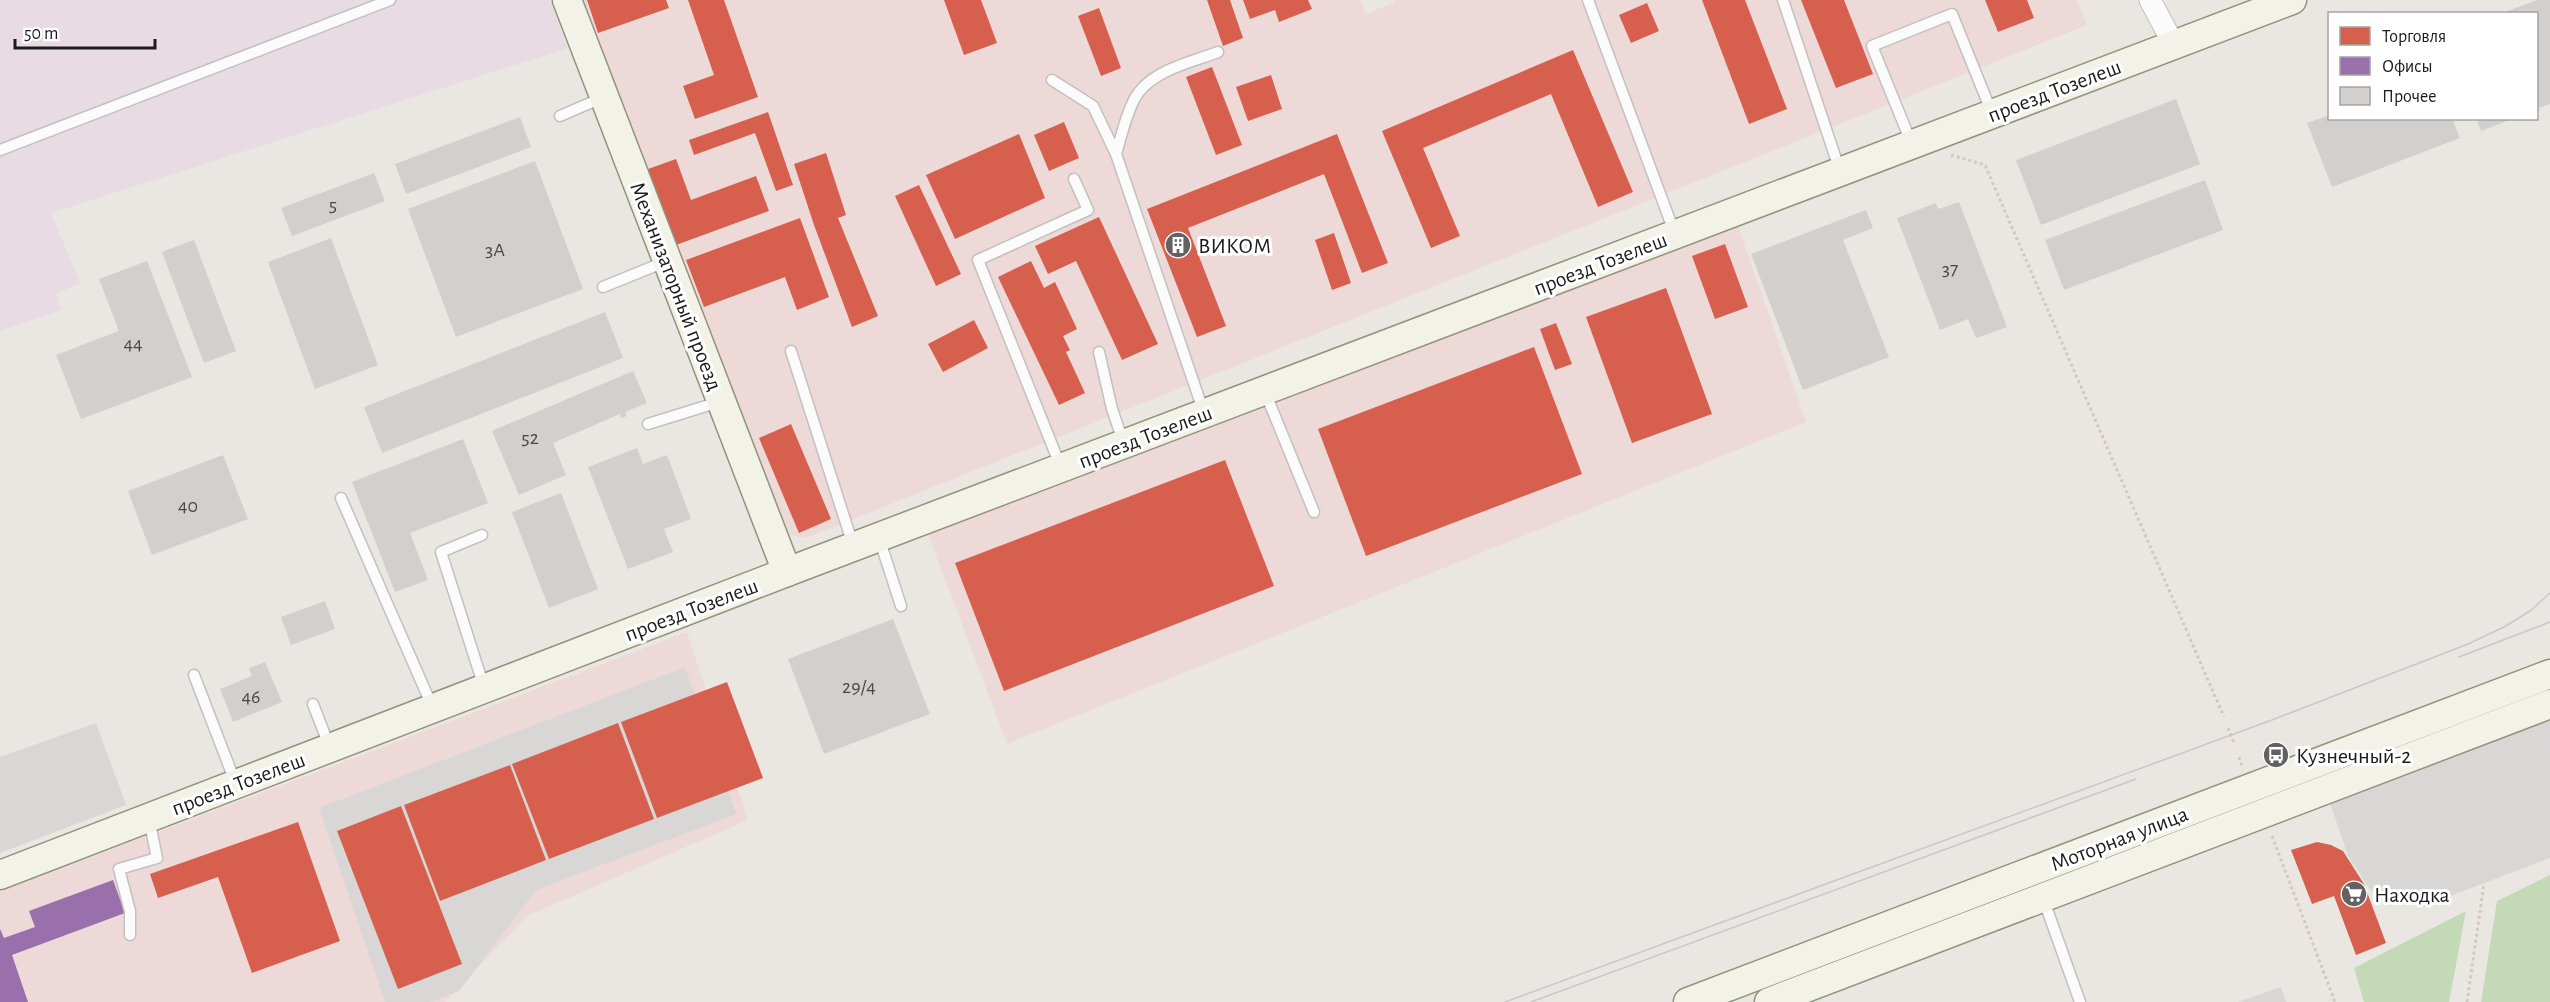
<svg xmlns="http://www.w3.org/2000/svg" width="2550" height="1002" font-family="'Alegreya Sans',sans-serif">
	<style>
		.commercial { fill: #edd9d7 }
		.industrial { fill: #e8dbe3 }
		.forest { fill: #c4dab6 }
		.parking { fill: #d8d7d5 }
		.shops { fill: #d6604d }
		.offices { fill: #9970ab }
		.building { fill: #d2cfcc }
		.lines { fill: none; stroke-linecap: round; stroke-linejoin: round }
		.lane-casing { stroke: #c2c1bf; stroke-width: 13 }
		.street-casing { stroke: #c2c1bf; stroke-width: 23 }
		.secondary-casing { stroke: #93937b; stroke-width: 31 }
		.path { stroke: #d6c6c3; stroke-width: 3; stroke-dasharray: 3 3; stroke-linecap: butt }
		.lane { stroke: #fcfbfb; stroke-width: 10 }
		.street { stroke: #fcfbfb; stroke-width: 21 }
		.secondary { stroke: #f2f2e8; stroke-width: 28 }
		.tram { stroke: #c9c8c8; stroke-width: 1.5 }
		.labels { text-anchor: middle; stroke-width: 6; stroke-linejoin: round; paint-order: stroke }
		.number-label { font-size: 20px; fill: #494847 }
		.street-label { font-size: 22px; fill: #1b1b1b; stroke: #fff }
		.poi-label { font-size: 22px; fill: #1b1b1b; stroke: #fff; text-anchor: start }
	</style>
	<rect width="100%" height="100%" fill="#eae7e3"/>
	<!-- commercial -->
	<g class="commercial">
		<polygon points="579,0 1360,0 1366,14 1395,2 1394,0 2077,0 2087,25 806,538 791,535 780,523"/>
		<polygon points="1737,223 1806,422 1007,744 928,534"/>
		<polygon points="687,632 748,820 527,916 445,1002 0,1002 0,892"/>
	</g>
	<!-- industrial -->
	<polygon class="industrial" points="0,0 550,0 568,48 51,213 80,283 56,294 61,310 0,331"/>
	<!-- forest -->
	<g class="forest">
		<polygon points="2550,875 2550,1002 2481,1002 2497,901"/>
		<polygon points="2466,911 2449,1002 2364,1002 2354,968"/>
	</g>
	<!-- parking -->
	<g class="parking">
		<polygon points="685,667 736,814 536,890 459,991 430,1002 385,1002 319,808"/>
		<polygon points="2550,716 2550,858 2445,898 2418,903 2394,902 2381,897 2369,888 2348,856 2329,800"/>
		<polygon points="96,723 126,805 0,853 0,757"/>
		<polygon points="2281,987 2286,1002 2238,1002"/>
	</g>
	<!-- shops -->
	<g class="shops">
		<polygon points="587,0 666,0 669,8 598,33"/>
		<polygon points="688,0 724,0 758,97 695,119 683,86 714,75"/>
		<polygon points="944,0 981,0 997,43 964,55"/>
		<polygon points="1207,0 1230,0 1243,38 1223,46"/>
		<polygon points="1243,0 1308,0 1312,9 1279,22 1275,10 1250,19"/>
		<polygon points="1702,0 1745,0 1787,109 1749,124"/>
		<polygon points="1801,0 1844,0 1873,74 1836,88"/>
		<polygon points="1985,0 2027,0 2034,18 1998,32"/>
		<polygon points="1647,3 1659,31 1631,43 1619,15"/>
		<polygon points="1099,8 1121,68 1101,76 1078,16"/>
		<polygon points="1573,50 1633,192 1598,207 1551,94 1423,148 1460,236 1431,248 1382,131"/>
		<polygon points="1212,67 1242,145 1216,155 1186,77"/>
		<polygon points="1271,75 1282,109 1248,121 1236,87"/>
		<polygon points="768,112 793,185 776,191 755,133 694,155 689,140"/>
		<polygon points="1064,122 1079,158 1049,171 1034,135"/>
		<polygon points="1019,134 1045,198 955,239 926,175"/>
		<polygon points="1337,134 1388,263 1362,273 1324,174 1188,228 1226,326 1197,337 1147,209"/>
		<polygon points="826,153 846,215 838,218 878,316 852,327 814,225 794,164"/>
		<polygon points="676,159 691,200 756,176 769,211 676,245 648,169"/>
		<polygon points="919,185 961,274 936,286 895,196"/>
		<polygon points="1099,217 1158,344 1122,360 1076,261 1048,274 1035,246"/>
		<polygon points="800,218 829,297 797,310 785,277 704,307 686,260"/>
		<polygon points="1334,233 1351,283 1332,290 1315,240"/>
		<polygon points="1725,244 1748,307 1715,319 1692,256"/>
		<polygon points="1031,261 1044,288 1055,282 1077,329 1063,336 1070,350 1066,352 1085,393 1059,405 998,277"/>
		<polygon points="1666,288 1712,414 1632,443 1586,317"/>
		<polygon points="974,320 988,348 943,372 928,344"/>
		<polygon points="1556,323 1572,364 1555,370 1540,329"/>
		<polygon points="1534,347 1582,474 1366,556 1318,429"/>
		<polygon points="791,424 831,519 799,533 759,438"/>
		<polygon points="1225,460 1274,586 1004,691 955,563"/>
		<polygon points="727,682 763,778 657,818 621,722"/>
		<polygon points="618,723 654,819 549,859 512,764"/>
		<polygon points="510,765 546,860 440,901 404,805"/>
		<polygon points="401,806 462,964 398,989 337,831"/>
		<polygon points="298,822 340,941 252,973 218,877 158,898 150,874"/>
		<polygon points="2317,842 2331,845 2343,851 2364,884 2386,943 2356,955 2334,896 2312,904 2291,850"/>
	</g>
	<!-- offices -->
	<polygon class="offices" points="113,880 125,913 12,955 28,1002 0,1002 0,929 4,938 35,927 29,911"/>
	<!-- building -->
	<g class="building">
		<polygon points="2537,0 2550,0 2550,104 2536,109 2536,14 2502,13"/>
		<polygon points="2176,99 2200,164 2041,225 2016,160"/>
		<polygon points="2330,115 2330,118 2452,118 2460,138 2332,187 2307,123"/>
		<polygon points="520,117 531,147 406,194 395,164"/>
		<polygon points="2476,118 2512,118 2512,119 2481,131"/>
		<polygon points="535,161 583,289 456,337 408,209"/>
		<polygon points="374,173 385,201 292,236 281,208"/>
		<polygon points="2205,180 2223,230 2064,290 2045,240"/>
		<polygon points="1959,202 2007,327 1976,338 1968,319 1940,330 1897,218 1936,203 1938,209"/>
		<polygon points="1866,210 1873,228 1843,240 1889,357 1803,390 1751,254"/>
		<polygon points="331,238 378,365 315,389 268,262"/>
		<polygon points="194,240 236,351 204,363 162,252"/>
		<polygon points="147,261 192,377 81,419 56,355 119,331 99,279"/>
		<polygon points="605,312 623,358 382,453 364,407"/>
		<polygon points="633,371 647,403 625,412 627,416 621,418 620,414 553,443 566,475 519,495 492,431"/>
		<polygon points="463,439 488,503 410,533 428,580 395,592 352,482"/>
		<polygon points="637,448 643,464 667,455 691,519 664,529 673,552 628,569 588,467"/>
		<polygon points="223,455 248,519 152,555 128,491"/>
		<polygon points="561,493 598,589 549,608 512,512"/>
		<polygon points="325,601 335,629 291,645 281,617"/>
		<polygon points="893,619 930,714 824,754 788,659"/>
		<polygon points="265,662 282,702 233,722 220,689 252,676 249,668"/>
	</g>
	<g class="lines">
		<!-- lane casing -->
		<g class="lane-casing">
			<g id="lane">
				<polyline points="1588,0 1675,234"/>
				<polyline points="1783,0 1840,171"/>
				<polyline points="1052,80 1093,106 1116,154"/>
				<polyline points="560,116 604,97"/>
				<polyline points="1911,142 1872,46 1952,14 1992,113"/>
				<polyline points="0,150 390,0"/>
				<polyline points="603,287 667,261"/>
				<polyline points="791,351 853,545"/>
				<polyline points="1099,352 1112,409 1124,444"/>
				<polyline points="1265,392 1314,512"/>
				<path d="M1204,413L1116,154C1121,137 1128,106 1139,92C1157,69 1192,62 1218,52"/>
				<polyline points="648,424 719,402"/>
				<polyline points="1060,465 978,260 1088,210 1074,179"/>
				<polyline points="341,498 432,706"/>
				<polyline points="482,535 441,552 484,687"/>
				<polyline points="879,538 901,606"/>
				<polyline points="194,675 236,784"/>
				<polyline points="313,704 330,748"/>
				<polyline points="2043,898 2080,1002"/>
				<polyline points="130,935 130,911 119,869 157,858 149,819"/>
			</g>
		</g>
		<!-- street casing -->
		<g class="street-casing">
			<polyline id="street" points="2150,0 2174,45"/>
		</g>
		<!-- secondary casing -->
		<g class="secondary-casing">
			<g id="secondary">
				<polyline points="567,0 787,572"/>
				<polyline points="0,875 787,572 2292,0"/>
				<polyline points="1688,1002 2550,674"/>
				<polyline points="1769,1002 2550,704"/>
			</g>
		</g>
		<!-- path -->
		<g class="path">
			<polyline points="1951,155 1985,165 2224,717"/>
			<polyline points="2228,728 2235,745"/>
			<polyline points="2239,757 2242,766"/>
			<polyline points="2272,836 2335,1002"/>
			<polyline points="2467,1002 2484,883"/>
		</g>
		<!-- lane -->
		<use href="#lane" class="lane"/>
		<!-- street -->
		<use href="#street" class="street"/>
		<!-- secondary -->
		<use href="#secondary" class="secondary"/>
		<!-- tram -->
		<g class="tram">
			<polyline points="2459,657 2550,622"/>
			<polyline points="1505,1002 2272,720 2468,644 2504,627 2530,611 2550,593"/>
			<polyline points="1531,1002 2136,779"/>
		</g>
	</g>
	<!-- icons -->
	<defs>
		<g id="building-disc" transform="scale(1.35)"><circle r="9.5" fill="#636261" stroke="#fff"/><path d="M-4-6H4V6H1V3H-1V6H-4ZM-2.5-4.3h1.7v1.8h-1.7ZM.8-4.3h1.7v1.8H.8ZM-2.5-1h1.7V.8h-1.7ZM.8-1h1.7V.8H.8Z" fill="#fff"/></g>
		<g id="bus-disc" transform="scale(1.35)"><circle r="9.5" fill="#636261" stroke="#fff"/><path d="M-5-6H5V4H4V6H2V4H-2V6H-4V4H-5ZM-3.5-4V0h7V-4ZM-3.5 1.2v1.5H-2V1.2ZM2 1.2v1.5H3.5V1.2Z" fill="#fff"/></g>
		<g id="supermarket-disc" transform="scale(1.35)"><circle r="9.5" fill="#636261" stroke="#fff"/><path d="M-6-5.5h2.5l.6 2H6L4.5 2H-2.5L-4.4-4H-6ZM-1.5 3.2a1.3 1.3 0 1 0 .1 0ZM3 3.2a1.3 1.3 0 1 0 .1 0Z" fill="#fff"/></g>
	</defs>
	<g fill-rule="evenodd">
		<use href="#building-disc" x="1178" y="245"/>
		<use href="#bus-disc" x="2276" y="755"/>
		<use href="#supermarket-disc" x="2354" y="894"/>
	</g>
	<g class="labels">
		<!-- number labels -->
		<g class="number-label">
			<text x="333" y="211">5</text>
			<text x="495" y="256">3А</text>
			<text x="1950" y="275">37</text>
			<text x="133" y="350">44</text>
			<text x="530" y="444">52</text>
			<text x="188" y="512">40</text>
			<text x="859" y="693">29/4</text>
			<text x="251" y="703">46</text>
		</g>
		<!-- street labels -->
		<g class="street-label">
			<text transform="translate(2054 90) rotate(-21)" y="8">проезд Тозелеш</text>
			<text transform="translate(1600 263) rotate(-21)" y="8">проезд Тозелеш</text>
			<text transform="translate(677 286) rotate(69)" y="8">Механизаторный проезд</text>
			<text transform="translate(1145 436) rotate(-21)" y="8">проезд Тозелеш</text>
			<text transform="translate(691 609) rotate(-21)" y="8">проезд Тозелеш</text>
			<text transform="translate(238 783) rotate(-21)" y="8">проезд Тозелеш</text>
			<text transform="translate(2119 838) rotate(-21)" y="8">Моторная улица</text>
		</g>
		<!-- poi labels -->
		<g class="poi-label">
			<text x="1198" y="253">ВИКОМ</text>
			<text x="2296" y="763">Кузнечный-2</text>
			<text x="2374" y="902">Находка</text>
		</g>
	</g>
	<!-- legend -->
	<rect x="2328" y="12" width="210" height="108" fill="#ffffff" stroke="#a4a4a4" stroke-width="1.5"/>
	<rect x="2340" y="27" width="30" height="18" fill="#d6604d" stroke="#a4a4a4" stroke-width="1.5"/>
	<text x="2382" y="42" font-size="18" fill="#1b1b1b">Торговля</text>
	<rect x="2340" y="57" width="30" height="18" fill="#9970ab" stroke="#a4a4a4" stroke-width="1.5"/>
	<text x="2382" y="72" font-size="18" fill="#1b1b1b">Офисы</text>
	<rect x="2340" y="87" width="30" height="18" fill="#d2cfcc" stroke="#a4a4a4" stroke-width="1.5"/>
	<text x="2382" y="102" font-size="18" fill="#1b1b1b">Прочее</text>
	<!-- scale -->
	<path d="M15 39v9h140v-9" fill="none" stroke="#1b1b1b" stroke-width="3"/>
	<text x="24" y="39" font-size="18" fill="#1b1b1b" stroke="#ffffff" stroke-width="4.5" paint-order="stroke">50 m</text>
</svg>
